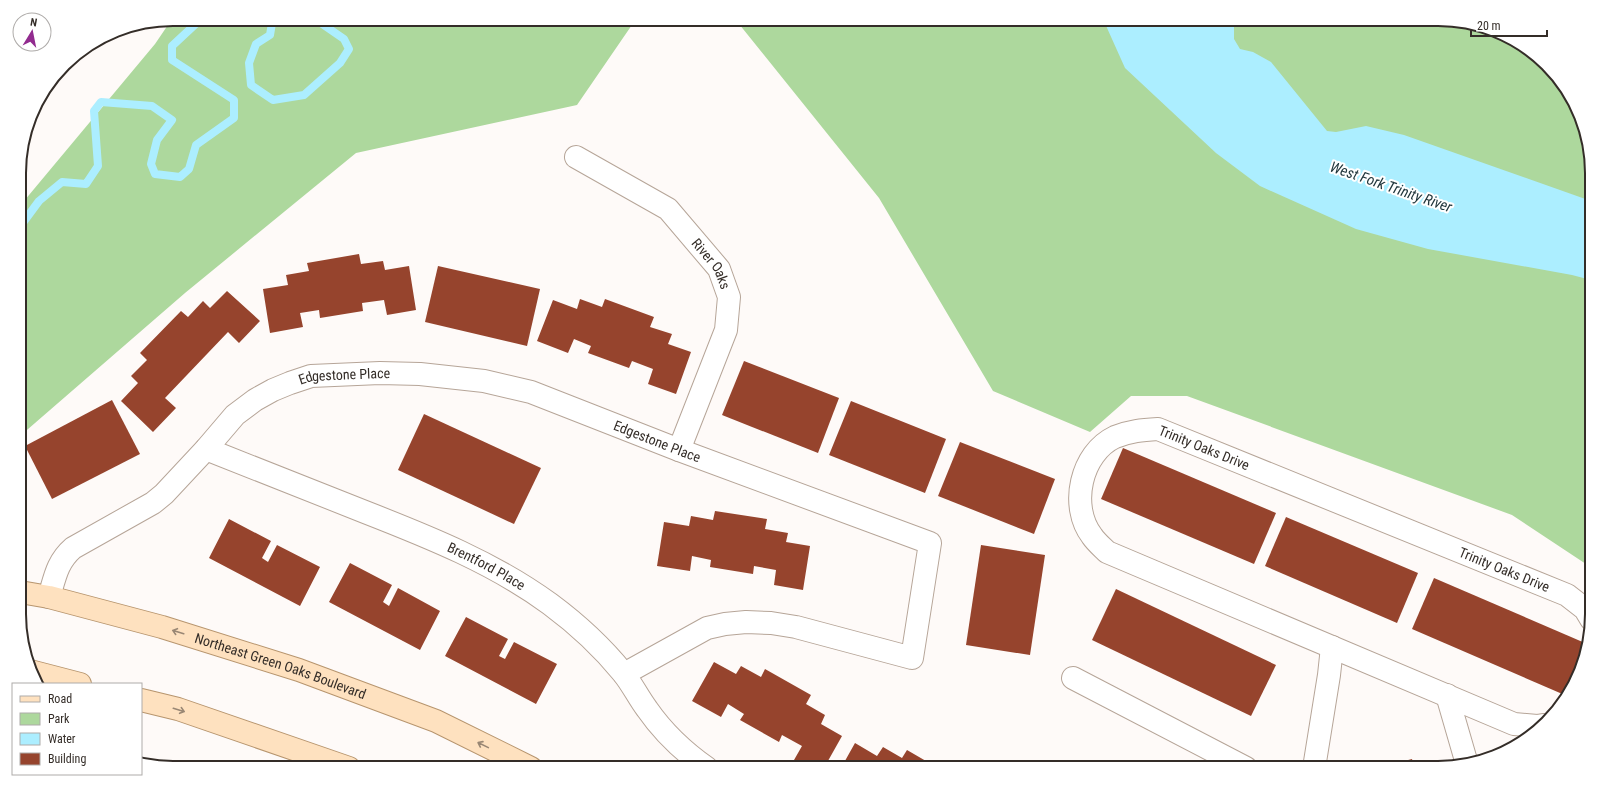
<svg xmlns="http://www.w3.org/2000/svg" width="1611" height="787" font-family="'Roboto Condensed',sans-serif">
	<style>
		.green { fill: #add89d }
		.water { fill: #aceeff }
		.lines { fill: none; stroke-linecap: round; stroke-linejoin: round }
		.stream { stroke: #aceeff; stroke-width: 8 }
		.building { fill: #96442d }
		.minor-casing { stroke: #b6a598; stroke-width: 24 }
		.major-casing { stroke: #b7956e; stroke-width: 24 }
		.minor { stroke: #fff; stroke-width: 22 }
		.major { stroke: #fee1bf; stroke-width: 22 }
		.oneway { stroke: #998774 }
		.labels { text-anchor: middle; stroke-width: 4; stroke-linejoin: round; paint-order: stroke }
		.street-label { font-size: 14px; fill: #342d28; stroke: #fff }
		.water-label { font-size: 15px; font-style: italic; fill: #21363c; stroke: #fff }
		.rim { fill: none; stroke: #342d28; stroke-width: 2 }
	</style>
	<rect width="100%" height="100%" fill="#fefaf8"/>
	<!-- green -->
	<g class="green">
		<polygon points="172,19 636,19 577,105 356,153 185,293 20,436 19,207 155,44"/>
		<polygon points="735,19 1438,19 1506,35 1560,79 1580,114 1591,153 1592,568 1512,515 1187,396 1131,396 1090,432 993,391 879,198"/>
	</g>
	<!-- water -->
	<polygon class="water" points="1103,19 1228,19 1234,27 1234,39 1240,49 1253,52 1271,62 1327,131 1336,132 1366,126 1404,135 1591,201 1591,280 1572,275 1428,249 1356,229 1260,186 1216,153 1125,68"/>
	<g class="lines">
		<!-- stream -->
		<g class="stream">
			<polyline points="271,19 272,23 270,35 256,44 249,63 251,85 273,100 304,95 340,63 349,49 344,39 315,19"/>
			<polyline points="19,228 39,201 62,182 86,184 98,166 94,111 101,102 152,106 172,120 157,140 151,164 155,174 180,177 189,169 196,145 234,118 234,100 172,60 172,46 201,19"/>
		</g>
	</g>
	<!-- building -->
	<g class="building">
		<polygon points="359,254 361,264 383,261 385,270 409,266 416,310 387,315 384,300 362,303 363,311 320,318 319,310 300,313 303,327 270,333 263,289 288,285 286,275 309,271 307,263"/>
		<polygon points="438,266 540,289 527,346 425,322"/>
		<polygon points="227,291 260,321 239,343 228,332 165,398 176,408 153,432 121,401 138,383 131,376 147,360 140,353 181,311 188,317 203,301 210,308"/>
		<polygon points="580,299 602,307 605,299 654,317 650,327 672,334 668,344 691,352 676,394 648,384 653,369 632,361 629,368 588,353 591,346 574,339 568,353 537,341 553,300 577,309"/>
		<polygon points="744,361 839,398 818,453 722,415"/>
		<polygon points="112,400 140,454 52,499 25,446"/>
		<polygon points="851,401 946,439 925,493 829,455"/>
		<polygon points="424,414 541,468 514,524 398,470"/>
		<polygon points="960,442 1055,479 1034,534 938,496"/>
		<polygon points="1123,448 1276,513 1254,564 1101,499"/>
		<polygon points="715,511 767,519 765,529 788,533 786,542 810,546 803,590 774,585 776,570 754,566 753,574 710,567 711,560 692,556 690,571 657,566 664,522 689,526 691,516 713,520"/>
		<polygon points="1286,517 1418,573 1397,623 1265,566"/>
		<polygon points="229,519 271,541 262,558 268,562 277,545 320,567 300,606 209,558"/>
		<polygon points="981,545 1045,555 1030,655 966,645"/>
		<polygon points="350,563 392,585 383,602 389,606 398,588 440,611 420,650 329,602"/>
		<polygon points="1434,578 1585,643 1580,666 1567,696 1412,629"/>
		<polygon points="1116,589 1276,665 1251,716 1092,640"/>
		<polygon points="466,617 508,639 499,656 505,659 514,642 557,664 536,704 445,656"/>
		<polygon points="714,662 736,674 741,666 761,677 765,669 811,695 806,704 825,715 821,724 842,736 824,768 808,768 794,760 802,746 782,735 779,742 740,720 744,714 728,704 721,717 692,701"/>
		<polygon points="855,743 877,756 883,747 902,758 907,750 938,768 841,768"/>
		<polygon points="1412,759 1414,768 1382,768 1381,767"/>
	</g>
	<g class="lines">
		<!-- minor casing -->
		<g class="minor-casing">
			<g id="minor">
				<path id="s1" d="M576,157L668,209L719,269L729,297L726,330L679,450"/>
				<path id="s2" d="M206,449C259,470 312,491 365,512C429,537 494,563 550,604C577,624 602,647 623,673C632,684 638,697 647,709C663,732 684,752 707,768"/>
				<path id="s3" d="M49,597C55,577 57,562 73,548L153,503L164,494L206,449L235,415L255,400L273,390L290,383L311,376L380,373L420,374L484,381L531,392L679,450L930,543L912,658L796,627L771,623L746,622L725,624L707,628L624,674"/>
				<polyline points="1073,678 1246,768"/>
				<polyline points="1447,695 1467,764"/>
				<path id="s4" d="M1543,725L1537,726L1514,724L1107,552C1102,547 1096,542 1092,536C1069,506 1081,453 1115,437C1130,431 1142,430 1158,429L1567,595L1585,609L1591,619"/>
				<polyline points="1314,768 1329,675 1332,647"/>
			</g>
		</g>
		<!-- major casing -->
		<g class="major-casing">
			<g id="major">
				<path id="s5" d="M20,592L49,597L162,627L299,670L436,721L531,768"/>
				<polyline points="30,671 80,684"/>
				<polyline points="141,700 178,709 349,768"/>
			</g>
		</g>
		<!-- minor -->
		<use href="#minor" class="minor"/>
		<!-- major -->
		<use href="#major" class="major"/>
	</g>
	<!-- one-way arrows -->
	<defs><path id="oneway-shaft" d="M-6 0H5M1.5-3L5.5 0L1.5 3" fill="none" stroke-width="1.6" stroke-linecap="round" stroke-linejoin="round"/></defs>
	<g class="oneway">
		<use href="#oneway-shaft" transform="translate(178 632) rotate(-163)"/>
		<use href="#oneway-shaft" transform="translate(179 710) rotate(17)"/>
		<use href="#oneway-shaft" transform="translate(483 745) rotate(-154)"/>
	</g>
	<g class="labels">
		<!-- street labels -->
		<g class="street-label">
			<text dy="5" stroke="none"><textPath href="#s1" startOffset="176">River Oaks</textPath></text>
			<text dy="5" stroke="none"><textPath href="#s3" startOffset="387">Edgestone Place</textPath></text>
			<text dy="5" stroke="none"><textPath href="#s3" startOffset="711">Edgestone Place</textPath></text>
			<text dy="5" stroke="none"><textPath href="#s4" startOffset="701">Trinity Oaks Drive</textPath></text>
			<text dy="5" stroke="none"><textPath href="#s2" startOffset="304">Brentford Place</textPath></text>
			<text dy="5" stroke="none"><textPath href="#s4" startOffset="1025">Trinity Oaks Drive</textPath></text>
			<text dy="5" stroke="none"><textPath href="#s5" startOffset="271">Northeast Green Oaks Boulevard</textPath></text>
		</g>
		<!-- water labels -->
		<g class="water-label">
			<text transform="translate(1391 187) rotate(19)" y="5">West Fork Trinity River</text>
		</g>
	</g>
	<!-- crop -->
	<path d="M0 0H1611V787H0ZM173 26H1438A147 147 0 0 1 1585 173V614A147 147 0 0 1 1438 761H173A147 147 0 0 1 26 614V173A147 147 0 0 1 173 26Z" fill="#fff" fill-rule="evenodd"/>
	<path class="rim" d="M173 26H1438A147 147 0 0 1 1585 173V614A147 147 0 0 1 1438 761H173A147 147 0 0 1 26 614V173A147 147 0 0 1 173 26Z"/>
	<!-- legend -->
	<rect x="12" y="683" width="130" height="92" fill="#ffffff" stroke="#aeaba9"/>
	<rect x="20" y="696" width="20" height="6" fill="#fee1bf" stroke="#aeaba9"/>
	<text x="48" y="703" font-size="12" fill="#342d28">Road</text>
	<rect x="20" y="713" width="20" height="12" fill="#add89d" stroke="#aeaba9"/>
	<text x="48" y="723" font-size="12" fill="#342d28">Park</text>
	<rect x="20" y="733" width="20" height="12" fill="#aceeff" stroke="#aeaba9"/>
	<text x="48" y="743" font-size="12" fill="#342d28">Water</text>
	<rect x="20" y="753" width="20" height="12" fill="#96442d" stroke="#aeaba9"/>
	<text x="48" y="763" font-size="12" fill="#342d28">Building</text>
	<!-- north arrow -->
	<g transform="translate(32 32) rotate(10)"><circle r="19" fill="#ffffff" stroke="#aeaba9"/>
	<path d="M0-3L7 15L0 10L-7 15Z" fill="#922b8f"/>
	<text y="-6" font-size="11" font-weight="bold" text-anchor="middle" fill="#342d28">N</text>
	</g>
	<!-- scale -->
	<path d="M1471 30v6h76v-6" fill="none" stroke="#342d28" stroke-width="2"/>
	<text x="1477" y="30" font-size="12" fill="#342d28" stroke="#ffffff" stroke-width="3" paint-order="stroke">20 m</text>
</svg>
